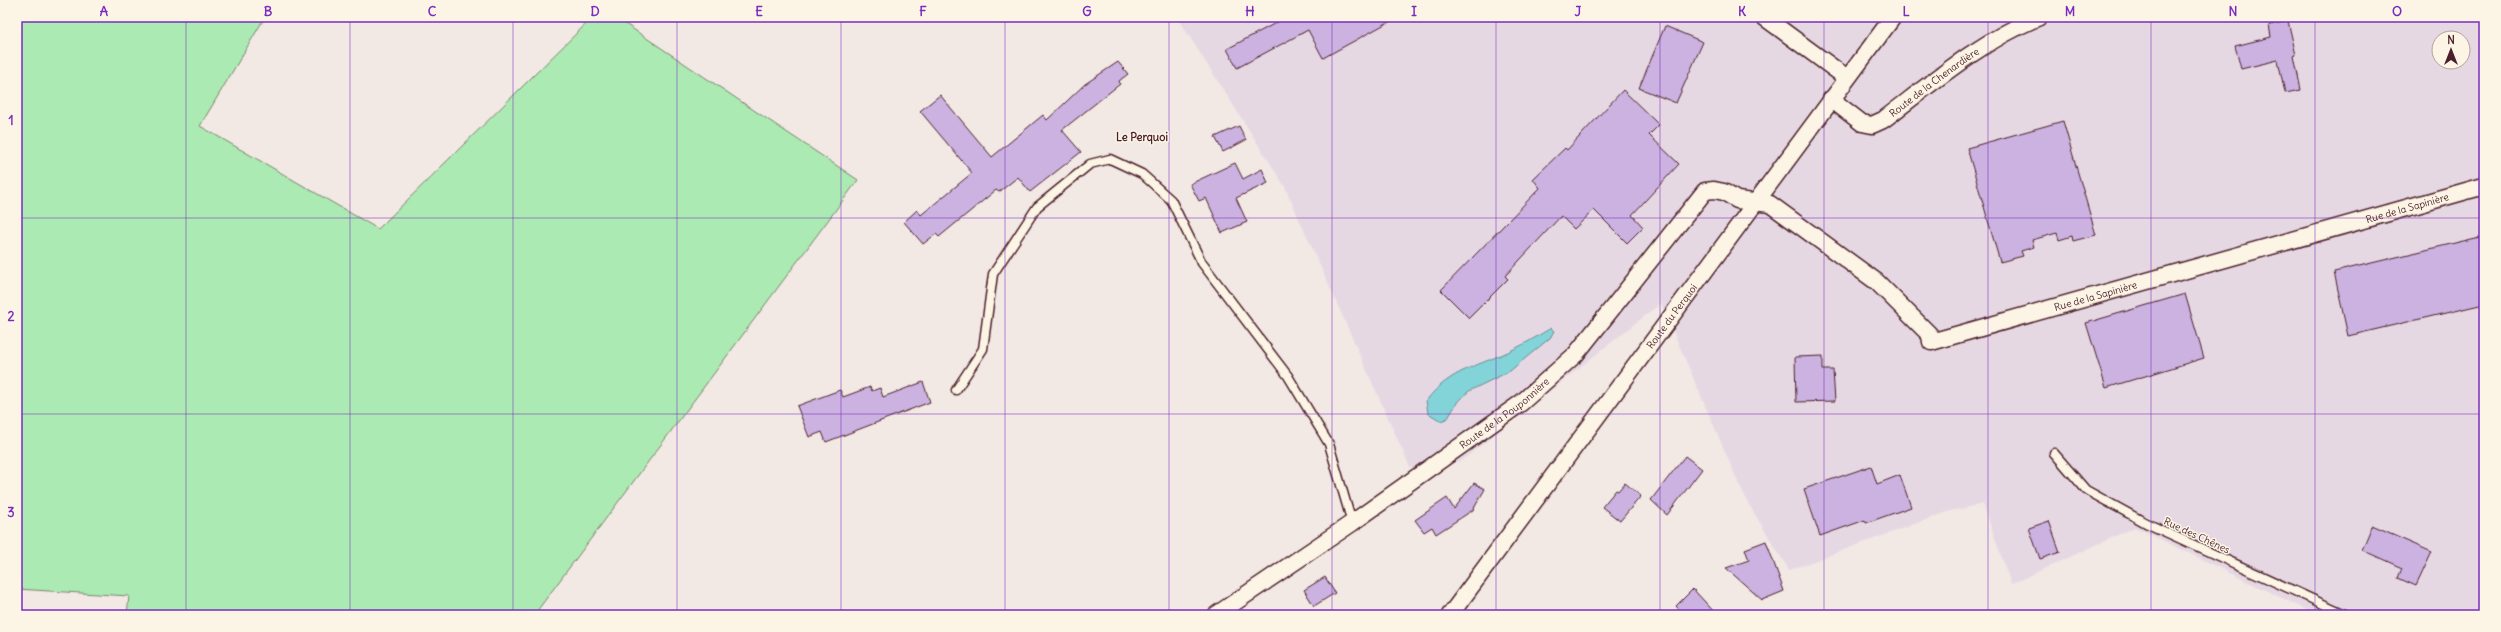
<svg xmlns="http://www.w3.org/2000/svg" width="2501" height="632" font-family="Delius,sans-serif">
	<style>
		.built { fill: #e6d8e3; fill-rule: evenodd }
		.green { fill: #abeab2; stroke: #7a846e }
		.water { fill: #82d4d9; stroke: #6c8c93 }
		.building { fill: #cbb2e1; stroke: #4a1f2b }
		.lines { fill: none; stroke-linecap: round; stroke-linejoin: round }
		.lane-casing { stroke: #4a1f2b; stroke-width: 11 }
		.street-casing { stroke: #4a1f2b; stroke-width: 19 }
		.lane { stroke: #fcf5e5; stroke-width: 8 }
		.street { stroke: #fcf5e5; stroke-width: 16 }
		.grid { fill: none; stroke: #7b2cbf; stroke-width: 1; stroke-opacity: 0.55 }
		.labels { text-anchor: middle; stroke-width: 3; stroke-linejoin: round; paint-order: stroke }
		.street-label { font-size: 10px; fill: #4a1f2b; stroke: #fcf5e5 }
		.neighbourhood-label { font-size: 11px; font-weight: bold; fill: #4a1f2b; stroke: #fcf5e5 }
		.neatline { fill: none; stroke: #7b2cbf; stroke-width: 1.5 }
		.grid-label { font-size: 13px; text-anchor: middle; font-weight: bold; fill: #7b2cbf }
	</style>
	<rect width="100%" height="100%" fill="#f2e8e4"/>
	<filter id="ink" filterUnits="userSpaceOnUse"><feTurbulence type="fractalNoise" baseFrequency=".025" numOctaves="2"/><feDisplacementMap in="SourceGraphic" scale="8" xChannelSelector="R" yChannelSelector="G"/><feConvolveMatrix kernelMatrix="1 2 1 2 8 2 1 2 1" color-interpolation-filters="sRGB"/></filter>
	<g filter="url(#ink)">
		<!-- built -->
		<path class="built" d="M1177,17H2484V615H2317L2135,527L2011,584L1983,504L1950,511L1789,570L1745,498L1661,303L1461,461L1410,467L1284,185ZM2439,38H2463V62H2439Z"/>
		<!-- green -->
		<polygon class="green" points="17,17 265,17 200,126 378,229 593,17 615,17 858,180 534,615 127,615 129,596 17,589"/>
		<!-- water -->
		<path class="water" d="M1551,328L1554,331L1550,338L1510,371L1469,391L1458,401L1448,418L1441,421L1428,413L1426,401C1450,369 1480,366 1514,349C1527,343 1539,335 1551,328Z"/>
		<!-- building -->
		<g class="building">
			<polygon points="1287,17 1398,17 1323,58 1308,30 1237,68 1227,49"/>
			<polygon points="2288,21 2296,55 2294,56 2301,90 2285,93 2278,60 2241,69 2235,46 2271,37 2269,25"/>
			<polygon points="1665,26 1703,42 1676,103 1639,88"/>
			<polygon points="1118,62 1128,74 1119,81 1120,84 1062,130 1081,152 1030,192 1018,177 999,192 996,190 939,237 936,234 923,244 904,222 917,210 921,215 972,173 920,111 940,95 992,157 1043,115 1047,120 1085,84"/>
			<polygon points="1623,90 1659,125 1649,135 1679,164 1632,215 1643,227 1627,243 1594,210 1574,229 1561,216 1505,276 1508,279 1469,318 1441,290 1540,188 1533,179 1565,148 1567,150"/>
			<polygon points="2063,121 2096,235 2073,241 2072,236 2059,240 2057,233 2032,240 2034,247 2021,251 2023,256 2000,262 1967,148"/>
			<polygon points="1239,126 1246,140 1223,152 1215,137"/>
			<polygon points="1235,163 1243,179 1262,169 1268,183 1236,198 1247,222 1222,233 1206,198 1199,201 1190,184"/>
			<polygon points="2484,236 2484,304 2348,336 2334,272"/>
			<polygon points="2185,294 2204,358 2106,388 2086,323"/>
			<polygon points="1823,356 1823,370 1833,370 1835,401 1796,402 1795,357"/>
			<polygon points="923,382 930,402 826,442 822,432 809,437 797,406 840,390 843,397 870,387 872,391 880,388 883,397"/>
			<polygon points="1685,456 1702,469 1667,515 1651,500"/>
			<polygon points="1871,466 1877,484 1900,475 1911,507 1866,523 1865,520 1820,536 1804,489"/>
			<polygon points="1474,483 1485,489 1473,510 1436,534 1432,527 1424,532 1415,520 1447,498 1454,509"/>
			<polygon points="1625,483 1641,496 1620,521 1602,507 1616,490 1618,491"/>
			<polygon points="2049,521 2060,552 2040,559 2029,528"/>
			<polygon points="2372,526 2432,552 2416,586 2398,578 2402,568 2362,550"/>
			<polygon points="1766,541 1784,591 1762,600 1726,568 1749,560 1745,549"/>
			<polygon points="1325,577 1335,593 1314,606 1304,590"/>
			<polygon points="1693,589 1717,615 1684,615 1676,606"/>
		</g>
		<g class="lines">
			<!-- lane casing -->
			<g class="lane-casing">
				<g id="lane">
					<polyline points="956,390 983,349 993,274 1037,207 1090,164 1110,159 1142,174 1171,200 1202,263 1288,376 1329,444 1352,523"/>
					<polyline points="2054,453 2086,490 2146,523 2347,615"/>
				</g>
			</g>
			<!-- street casing -->
			<g class="street-casing">
				<g id="street">
					<polyline points="1764,17 1847,78"/>
					<path id="s1" d="M1831,99L1862,123L1872,125L1883,120C1933,82 1981,41 2039,17"/>
					<path id="s2" d="M1216,615L1352,523L1521,403L1576,354L1705,191L1714,190L1724,192L1737,200L1770,204L1877,282L1930,335L1931,342L2484,186"/>
					<path id="s3" d="M1450,615L1893,17"/>
				</g>
			</g>
			<!-- lane -->
			<use href="#lane" class="lane"/>
			<!-- street -->
			<use href="#street" class="street"/>
		</g>
	</g>
	<!-- grid -->
	<path class="grid" d="M186,17V615M350,17V615M513,17V615M677,17V615M841,17V615M1005,17V615M1169,17V615M1332,17V615M1496,17V615M1660,17V615M1824,17V615M1988,17V615M2151,17V615M2315,17V615M17,218H2484M17,414H2484"/>
	<g class="labels">
		<!-- street labels -->
		<g class="street-label">
			<text dy="4" stroke="none"><textPath href="#s1" startOffset="125">Route de la Chenardière</textPath></text>
			<text dy="4" stroke="none"><textPath href="#s2" startOffset="1430">Rue de la Sapinière</textPath></text>
			<text dy="4" stroke="none"><textPath href="#s2" startOffset="1106">Rue de la Sapinière</textPath></text>
			<text dy="4" stroke="none"><textPath href="#s3" startOffset="372">Route du Perquoi</textPath></text>
			<text dy="4" stroke="none"><textPath href="#s2" startOffset="352">Route de la Pouponnière</textPath></text>
			<text transform="translate(2197 535) rotate(25)" y="4">Rue des Chênes</text>
		</g>
		<!-- neighbourhood labels -->
		<g class="neighbourhood-label">
			<text x="1142" y="141">Le Perquoi</text>
		</g>
	</g>
	<!-- margin -->
	<rect width="2501" height="632" fill="none" stroke="#fcf5e5" stroke-width="44"/>
	<!-- north arrow -->
	<g transform="translate(2451 50)"><circle r="19" fill="#fcf5e5" stroke="#b59f9b"/>
	<path d="M0-3L7 15L0 10L-7 15Z" fill="#4a1f2b"/>
	<text y="-6" font-size="11" font-weight="bold" text-anchor="middle" fill="#4a1f2b">N</text>
	</g>
	<rect x="22" y="22" width="2457" height="588" class="neatline"/>
	<g class="grid-label">
		<text x="104" y="16">A</text>
		<text x="268" y="16">B</text>
		<text x="432" y="16">C</text>
		<text x="595" y="16">D</text>
		<text x="759" y="16">E</text>
		<text x="923" y="16">F</text>
		<text x="1087" y="16">G</text>
		<text x="1250" y="16">H</text>
		<text x="1414" y="16">I</text>
		<text x="1578" y="16">J</text>
		<text x="1742" y="16">K</text>
		<text x="1906" y="16">L</text>
		<text x="2070" y="16">M</text>
		<text x="2233" y="16">N</text>
		<text x="2397" y="16">O</text>
		<text x="11" y="125">1</text>
		<text x="11" y="321">2</text>
		<text x="11" y="517">3</text>
	</g>
</svg>
